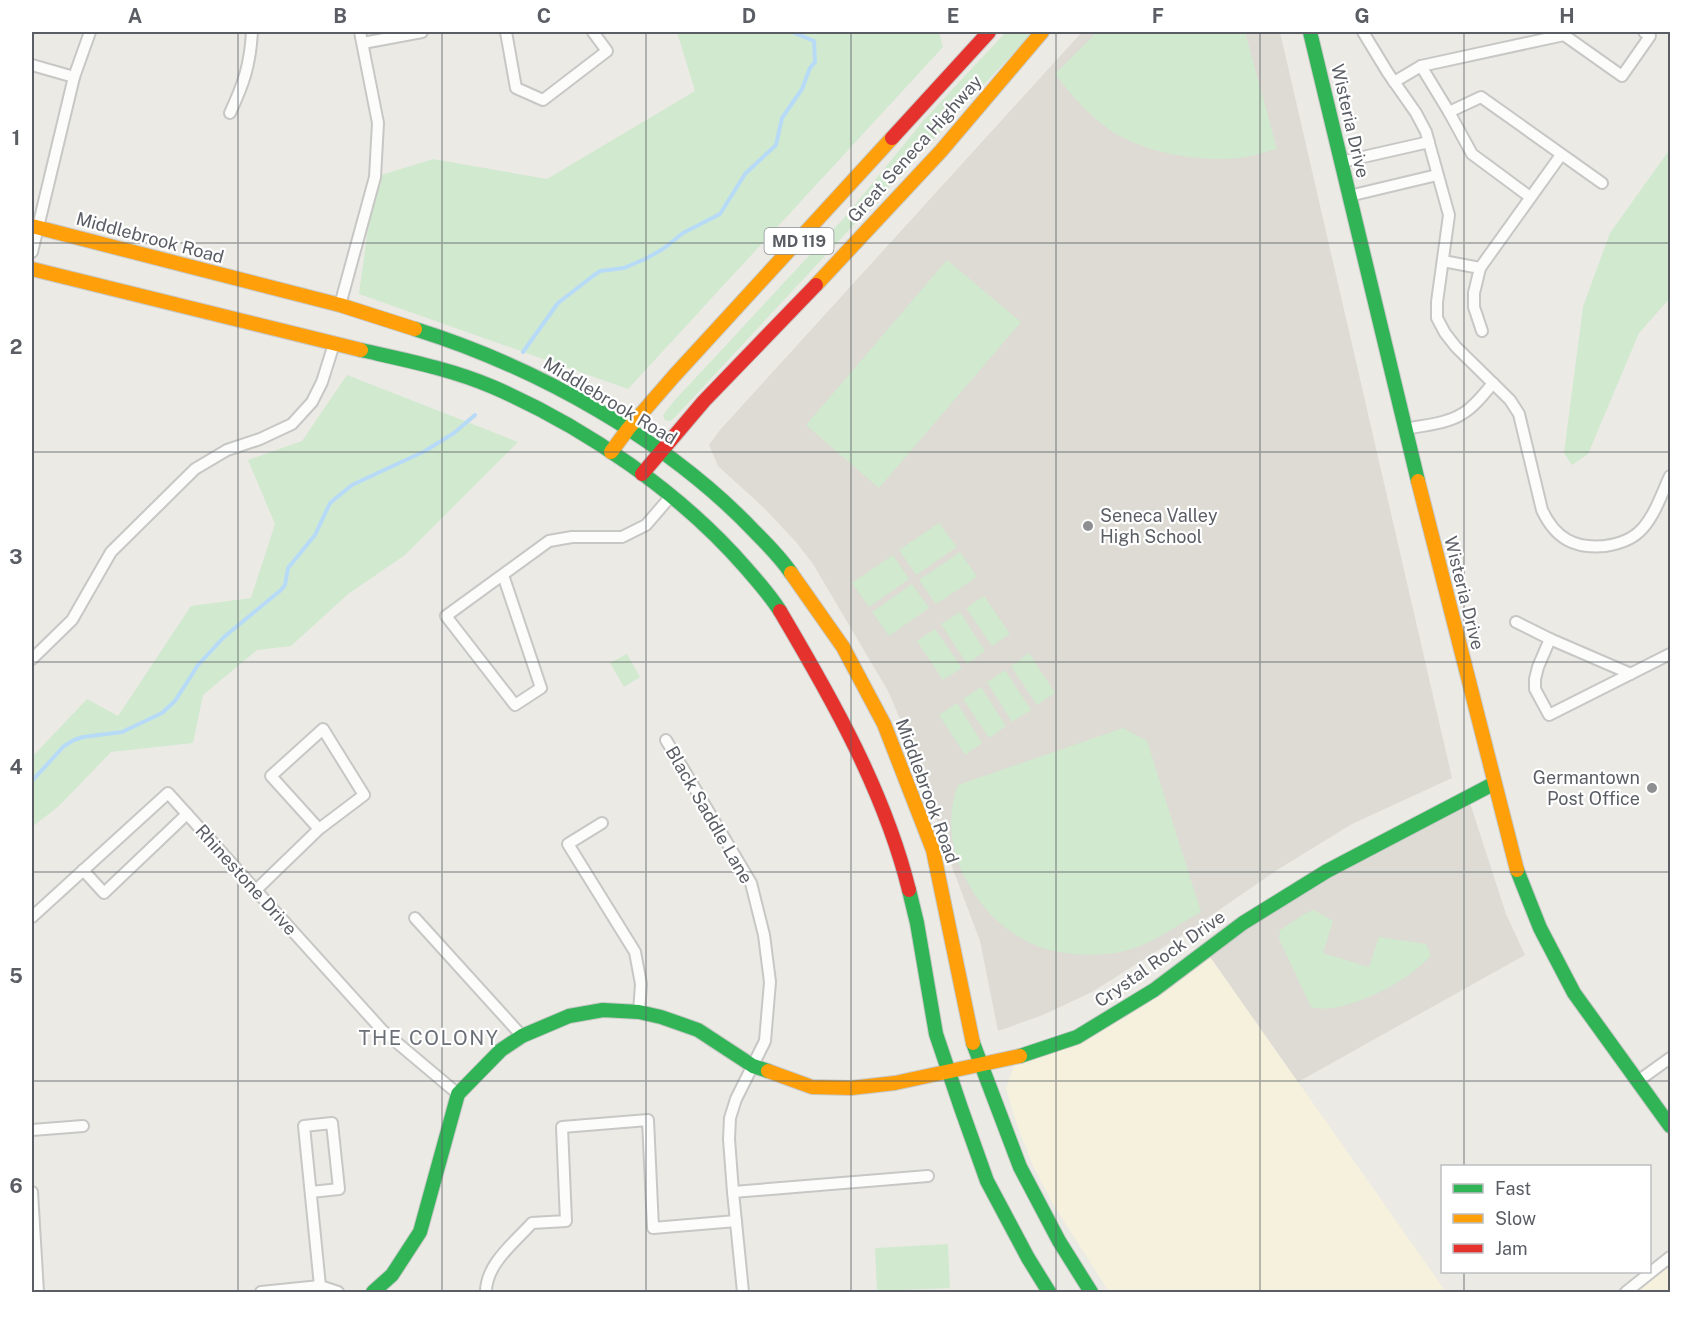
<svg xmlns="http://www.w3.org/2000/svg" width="1702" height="1324" font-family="'Public Sans',sans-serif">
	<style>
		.commercial { fill: #f6f1dd }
		.education { fill: #dddbd4 }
		.green { fill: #d1e9cf }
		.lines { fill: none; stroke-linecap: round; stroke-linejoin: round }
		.stream { stroke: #b7dbf7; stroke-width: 4 }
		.street-casing { stroke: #c7c7c6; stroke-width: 14 }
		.fast-casing { stroke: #c7c8c7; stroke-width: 16 }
		.slow-casing { stroke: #c7c8c7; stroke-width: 16 }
		.jam-casing { stroke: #c7c8c7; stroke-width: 16 }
		.street { stroke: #fcfcfb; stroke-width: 10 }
		.fast { stroke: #30b455; stroke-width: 14 }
		.slow { stroke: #ff9f0a; stroke-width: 14 }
		.jam { stroke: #e5322d; stroke-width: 14 }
		.grid { fill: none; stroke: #5a5e64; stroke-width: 1.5; stroke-opacity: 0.55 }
		.poi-dot { fill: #8d8f91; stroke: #fff; stroke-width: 2 }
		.labels { text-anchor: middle; stroke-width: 4.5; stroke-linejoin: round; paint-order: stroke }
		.shield { fill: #fff; stroke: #8c8e92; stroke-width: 1.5 }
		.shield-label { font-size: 16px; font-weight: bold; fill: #5a5e64 }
		.street-label { font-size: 18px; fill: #5a5e64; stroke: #fff }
		.poi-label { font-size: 18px; fill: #5a5e64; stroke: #fff; text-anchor: start }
		.neighbourhood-label { font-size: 20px; letter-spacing: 1.5px; fill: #6b7076; stroke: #fff }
		.neatline { fill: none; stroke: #5a5e64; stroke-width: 2 }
		.grid-label { font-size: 20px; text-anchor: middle; font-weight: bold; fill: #5a5e64 }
	</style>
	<rect width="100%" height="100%" fill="#ebeae5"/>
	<!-- commercial -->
	<g class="commercial">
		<polygon points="1206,951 1446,1292 1109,1292 1053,1204 1034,1168 1018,1128 1006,1089 1017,1057 1077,1037"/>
		<polygon points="1670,1257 1670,1292 1626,1292"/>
	</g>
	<!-- education -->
	<g class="education">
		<polygon points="1082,32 1280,32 1452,778 1352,824 1277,870 1187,932 1092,992 1043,1015 998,1031 980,941 954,872 913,749 888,691 813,564 796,542 765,509 718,466 709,445 720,430"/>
		<polygon points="1468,797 1506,914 1525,955 1298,1082 1206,951"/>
	</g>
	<!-- green -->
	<g class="green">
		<polygon points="677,32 939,32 943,47 628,389 359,294 375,177 433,159 547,179 695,91"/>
		<polygon points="1006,32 1033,32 678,414 671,421 665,420 663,415 674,401 845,217 923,121"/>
		<path d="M1097,32H1245L1277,149C1264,152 1251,157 1237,158C1194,162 1137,152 1102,124C1084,110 1069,92 1055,74Z"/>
		<polygon points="1670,149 1670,298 1639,333 1588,454 1572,465 1564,453 1583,307 1610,233"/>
		<polygon points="947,260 1021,322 879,488 806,425"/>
		<polygon points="347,375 518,442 405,555 348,594 291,646 257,650 203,695 193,743 111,752 59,806 32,827 32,757 87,699 118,716 191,606 251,598 275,524 248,460 302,441"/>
		<polygon points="939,523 957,547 916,575 899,550"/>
		<polygon points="960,552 977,577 936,604 919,580"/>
		<polygon points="893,555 909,579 869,607 852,583"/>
		<polygon points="912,584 929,608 889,636 872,612"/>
		<polygon points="984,596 1010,634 992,646 966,608"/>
		<polygon points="960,612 985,651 967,664 941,624"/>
		<polygon points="935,629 962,668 943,680 917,641"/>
		<polygon points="1029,653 1055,693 1037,705 1011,666"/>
		<polygon points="627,654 640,677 624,687 610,663"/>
		<polygon points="1005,670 1031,710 1012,722 987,682"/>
		<polygon points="981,687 1006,726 989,738 963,699"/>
		<polygon points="957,703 982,743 965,755 939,715"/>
		<path d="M1123,728L1147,741L1201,912C1170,929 1143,952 1105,954C1085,956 1062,954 1042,948C980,926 933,849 958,785Z"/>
		<path d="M1314,910L1333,921L1323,953L1369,967L1379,937L1426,944L1431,956C1422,964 1412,974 1401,980C1381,993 1335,1015 1311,1007L1279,939L1280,930L1306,913Z"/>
		<polygon points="948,1244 950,1288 877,1291 875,1248"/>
	</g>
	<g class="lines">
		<!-- stream -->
		<g class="stream">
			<polyline points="523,352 558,303 593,276 600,271 624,268 645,259 663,249 683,233 720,214 745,174 776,145 782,118 802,89 810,68 815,62 814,41 792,32"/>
			<polyline points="32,781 64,746 74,740 83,737 122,732 162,713 175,701 198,665 224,637 281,590 285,585 288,568 315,535 330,503 352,485 425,451 454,433 475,415"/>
		</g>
		<!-- street casing -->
		<g class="street-casing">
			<g id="street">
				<polyline points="506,32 516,88 543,100 607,51 593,32"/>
				<path d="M1363,32L1388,73L1416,113L1426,132L1449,215L1437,302V318L1445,333L1456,347L1510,400L1519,414L1542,510C1555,538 1574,549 1605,546C1619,544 1632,540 1642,529C1655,515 1662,493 1670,476"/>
				<polyline points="1564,35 1622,76 1650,36 1644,32"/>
				<polyline points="363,43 422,32"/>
				<polyline points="32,65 74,77"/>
				<polyline points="1421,66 1449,112 1481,97 1602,183"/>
				<polyline points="1394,82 1421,66 1564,35 1564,32"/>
				<polyline points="1449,112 1472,154 1530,197"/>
				<path d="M230,113C244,83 250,65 252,32"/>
				<polyline points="1341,162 1429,142"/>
				<polyline points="1349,196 1437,175"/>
				<polyline points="32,252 74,77 90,32"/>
				<polyline points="1443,261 1480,268"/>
				<polyline points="340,305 375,177 378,123 360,32"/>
				<polyline points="1482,331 1474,307 1474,293 1480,268 1561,155"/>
				<path d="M1406,429C1424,425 1446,424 1462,414C1474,407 1484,394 1493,383"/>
				<polyline points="503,575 541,688 515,705 446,616 549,541 572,537 622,537 646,525 671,496"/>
				<polyline points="1516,622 1550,639"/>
				<polyline points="32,659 72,620 111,552 195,469 227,450 260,439 292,424 312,402 322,382 334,344"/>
				<polyline points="1631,674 1550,639 1538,667 1535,679 1535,689 1549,715 1670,654"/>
				<polyline points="666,740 751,883 764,935 770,982 765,1041 736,1099 730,1118 729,1139 733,1192 743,1292"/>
				<polyline points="602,823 568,844 635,952 641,984 639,1012"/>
				<polyline points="83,870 104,893 187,814"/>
				<polyline points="257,889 319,829 364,795 323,729 271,776 319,829"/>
				<polyline points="32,917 168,793 382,1030 458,1094"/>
				<polyline points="415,918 522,1036"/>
				<polyline points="1638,1081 1670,1058"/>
				<polyline points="32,1130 83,1126"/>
				<polyline points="32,1192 38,1292"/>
				<polyline points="311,1192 339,1189 332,1123 304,1126 320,1286"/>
				<polyline points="733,1192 928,1176"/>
				<polyline points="261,1292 320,1286 338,1292"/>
				<path d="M486,1292C486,1264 514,1243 532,1223L566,1221L562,1127L648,1120L653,1228L736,1221"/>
				<polyline points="1626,1292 1670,1257"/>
			</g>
		</g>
		<!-- fast casing -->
		<g class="fast-casing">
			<g id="fast">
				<polyline points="1310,32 1418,481"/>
				<path d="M415,329C536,367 667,439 755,532C768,545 781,558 791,573"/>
				<path d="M361,350C405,360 451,369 493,387C585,427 680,492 746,568C758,582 770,595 780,611"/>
				<polyline points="1517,870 1540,928 1574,993 1670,1126"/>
				<polyline points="909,890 917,923 936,1034 961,1108 987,1181 1028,1258 1049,1292"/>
				<polyline points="973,1043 1020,1167 1059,1241 1091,1292"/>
				<polyline points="1020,1056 1077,1037 1154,990 1243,923 1327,871 1493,784"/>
				<polyline points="373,1292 392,1275 420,1232 458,1094 501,1050 522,1036 569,1016 603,1010 639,1012 661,1017 698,1030 753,1066 768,1071"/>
			</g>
		</g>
		<!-- slow casing -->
		<g class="slow-casing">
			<g id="slow">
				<polyline points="32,226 340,305 415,329"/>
				<polyline points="32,269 361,350"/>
				<polyline points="816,285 941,151 1042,32"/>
				<polyline points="611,452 628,429 674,376 892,138"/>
				<polyline points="1418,481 1517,870"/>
				<polyline points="791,573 843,647 884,724 933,850 973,1043"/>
				<polyline points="768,1071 812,1087 851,1088 895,1083 1020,1056"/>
			</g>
		</g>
		<!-- jam casing -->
		<g class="jam-casing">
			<g id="jam">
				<polyline points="892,138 989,32"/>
				<polyline points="642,474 704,401 816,285"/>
				<path d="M780,611C832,699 884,790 909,890"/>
			</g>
		</g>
		<!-- street -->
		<use href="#street" class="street"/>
		<!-- fast -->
		<use href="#fast" class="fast"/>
		<!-- slow -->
		<use href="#slow" class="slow"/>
		<!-- jam -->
		<use href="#jam" class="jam"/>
	</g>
	<!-- grid -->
	<path class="grid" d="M238,32V1292M442,32V1292M646,32V1292M851,32V1292M1056,32V1292M1260,32V1292M1464,32V1166M32,243H1670M32,452H1670M32,662H1670M32,872H1670M32,1081H1670M1464,1272V1292"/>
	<!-- markers -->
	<g class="poi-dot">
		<circle cx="1088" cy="526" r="6"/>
		<circle cx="1652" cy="788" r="6"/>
	</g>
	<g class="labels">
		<!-- shield labels -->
		<rect class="shield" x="764.5" y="228" width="69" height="26" rx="4.5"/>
		<g class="shield-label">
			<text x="799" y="247">MD 119</text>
		</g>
		<!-- street labels -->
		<g class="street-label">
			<text transform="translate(1350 121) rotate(77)" y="6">Wisteria Drive</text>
			<text transform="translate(915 149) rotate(-48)" y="6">Great Seneca Highway</text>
			<text transform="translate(150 238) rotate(15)" y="6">Middlebrook Road</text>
			<text transform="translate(610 401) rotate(31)" y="6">Middlebrook Road</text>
			<text transform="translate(1464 593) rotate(76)" y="6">Wisteria Drive</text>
			<text transform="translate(927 791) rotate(70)" y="6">Middlebrook Road</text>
			<text transform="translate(709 815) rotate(60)" y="6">Black Saddle Lane</text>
			<text transform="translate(246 880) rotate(48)" y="6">Rhinestone Drive</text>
			<text transform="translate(1160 959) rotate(-35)" y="6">Crystal Rock Drive</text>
		</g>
		<!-- poi labels -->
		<g class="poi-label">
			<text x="1100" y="522">Seneca Valley<tspan x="1100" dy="21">High School</tspan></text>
			<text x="1640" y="784" text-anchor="end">Germantown<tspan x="1640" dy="21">Post Office</tspan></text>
		</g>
		<!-- neighbourhood labels -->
		<g class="neighbourhood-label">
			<text x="429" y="1045">THE COLONY</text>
		</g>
	</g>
	<!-- border -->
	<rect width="1702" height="1324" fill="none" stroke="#ffffff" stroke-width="66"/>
	<!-- legend -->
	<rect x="1441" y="1165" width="210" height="108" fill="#ffffff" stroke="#bdbfc1" stroke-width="1.5"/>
	<rect x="1453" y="1184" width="30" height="9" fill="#30b455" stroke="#bdbfc1" stroke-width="1.5"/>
	<text x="1495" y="1195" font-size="18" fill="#5a5e64">Fast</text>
	<rect x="1453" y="1214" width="30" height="9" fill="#ff9f0a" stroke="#bdbfc1" stroke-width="1.5"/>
	<text x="1495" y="1225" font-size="18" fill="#5a5e64">Slow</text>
	<rect x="1453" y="1244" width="30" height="9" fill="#e5322d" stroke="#bdbfc1" stroke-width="1.5"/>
	<text x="1495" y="1255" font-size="18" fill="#5a5e64">Jam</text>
	<rect x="33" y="33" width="1636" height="1258" class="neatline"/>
	<g class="grid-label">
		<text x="135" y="23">A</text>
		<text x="340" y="23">B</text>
		<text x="544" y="23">C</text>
		<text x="749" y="23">D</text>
		<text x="953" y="23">E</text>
		<text x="1158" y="23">F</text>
		<text x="1362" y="23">G</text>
		<text x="1567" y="23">H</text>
		<text x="16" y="145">1</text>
		<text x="16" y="354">2</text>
		<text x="16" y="564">3</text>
		<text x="16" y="774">4</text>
		<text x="16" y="983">5</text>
		<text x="16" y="1193">6</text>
	</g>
</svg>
